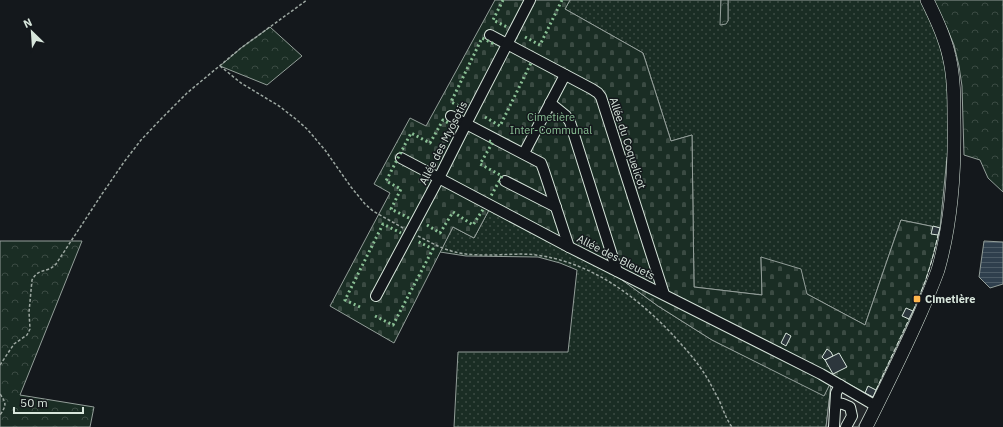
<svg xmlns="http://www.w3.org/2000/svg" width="1003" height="427" font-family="'IBM Plex Sans',sans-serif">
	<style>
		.grass { fill: url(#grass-dots); stroke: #939e99 }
		.forest { fill: url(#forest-crowns); stroke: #939e99 }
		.cemetery { fill: url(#cemetery-stones); stroke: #939e99 }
		.parking { fill: #24282b; stroke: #939e99 }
		.water { fill: url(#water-rules); stroke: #939e99 }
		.building { fill: #2c363c; stroke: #d8e6dc }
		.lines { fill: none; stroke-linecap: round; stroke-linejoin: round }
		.minor-casing { stroke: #d8e6dc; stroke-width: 12 }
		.major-casing { stroke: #d8e6dc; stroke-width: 14 }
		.path { stroke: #9da8a2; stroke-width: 1.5; stroke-dasharray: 3 2; stroke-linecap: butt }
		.minor { stroke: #14181c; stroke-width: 10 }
		.major { stroke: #14181c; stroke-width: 13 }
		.hedge { stroke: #8ac095; stroke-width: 3; stroke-dasharray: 2 3; stroke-linecap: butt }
		.fence { stroke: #d8e6dc; stroke-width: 1; stroke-dasharray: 5 2; stroke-linecap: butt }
		.poi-dot { fill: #ffb74d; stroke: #14181c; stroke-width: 1.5 }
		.labels { text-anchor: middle; stroke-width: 3; stroke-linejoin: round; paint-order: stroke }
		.park-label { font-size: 11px; fill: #8ac095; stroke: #14181c }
		.street-label { font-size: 11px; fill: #d8e6dc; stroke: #14181c }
		.poi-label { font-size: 11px; font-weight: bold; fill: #d8e6dc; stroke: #14181c; text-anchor: start }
	</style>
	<defs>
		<pattern id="grass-dots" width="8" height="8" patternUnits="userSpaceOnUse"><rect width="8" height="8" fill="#1a2d24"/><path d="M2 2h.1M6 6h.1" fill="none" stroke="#3b4b43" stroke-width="1.8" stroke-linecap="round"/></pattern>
		<pattern id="forest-crowns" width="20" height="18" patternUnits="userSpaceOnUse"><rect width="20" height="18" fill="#1a2d24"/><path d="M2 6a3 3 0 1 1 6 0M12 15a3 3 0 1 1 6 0" fill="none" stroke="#3b4b43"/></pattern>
		<pattern id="cemetery-stones" width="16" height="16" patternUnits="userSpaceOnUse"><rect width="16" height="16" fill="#1a2d24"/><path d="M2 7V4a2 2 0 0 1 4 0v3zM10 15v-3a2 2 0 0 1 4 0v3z" fill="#3b4b43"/></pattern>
		<pattern id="water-rules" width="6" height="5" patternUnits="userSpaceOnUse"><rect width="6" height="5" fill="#2f3f4d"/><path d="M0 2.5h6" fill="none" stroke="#4c5b66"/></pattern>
	</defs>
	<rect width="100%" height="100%" fill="#14181c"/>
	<!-- grass -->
	<g class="grass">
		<polygon points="570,0 721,0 721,25 728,21 728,0 921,0 938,35 948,81 950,157 947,157 940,228 901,220 865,325 807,294 761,257 762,295 694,287 692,135 671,141 643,53 565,9"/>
		<polygon points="489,210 618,277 658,306 712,340 824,395 830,384 831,385 826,427 454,427 458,352 568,352 577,270 560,263 538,257 466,256 440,252 453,227 474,238"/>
	</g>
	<!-- forest -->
	<g class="forest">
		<polygon points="721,0 728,0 728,21 726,24 720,25"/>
		<polygon points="932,0 1003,0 1003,192 988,178 980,160 964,155 962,86 959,66 954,45 947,28"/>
		<polygon points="270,27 302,56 267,85 220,66 241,48"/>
		<polygon points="0,241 82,241 20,395 94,407 90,427 0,427"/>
	</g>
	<!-- cemetery -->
	<path class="cemetery" d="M495,0H570L565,9L643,53L671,141L692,135L694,287L762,295L761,257L801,269L807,294L865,325L901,220L940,228C936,246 931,264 925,282C911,320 890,360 873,397L834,376L824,396L712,340L658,306L618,277L489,210L474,238L453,227L394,343L330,306L390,193L374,184L410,118L426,126Z"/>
	<!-- parking -->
	<polygon class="parking" points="831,385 869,406 858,427 826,427"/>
	<!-- water -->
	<polygon class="water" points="984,241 1003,242 1003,284 990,288 979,277"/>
	<!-- building -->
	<g class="building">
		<polygon points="933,226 940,228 938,235 931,234"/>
		<polygon points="906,308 913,311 909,319 902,316"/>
		<polygon points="786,333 791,336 786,346 781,343"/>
		<polygon points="827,349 831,352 833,356 825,360 822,357"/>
		<polygon points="839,353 847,367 833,374 825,360"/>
		<polygon points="868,386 876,390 873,397 865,393"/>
	</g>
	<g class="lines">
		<!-- minor casing -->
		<g class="minor-casing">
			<g id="minor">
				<polyline points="490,35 592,89 598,93 601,97 664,294"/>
				<polyline points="550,103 566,116 570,122 617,271"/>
				<polyline points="451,116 541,163 544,171 569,247"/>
				<polyline points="524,153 565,75"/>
				<polyline points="401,158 569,247 821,374 876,406"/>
				<polyline points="505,181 556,207"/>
				<polyline points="376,296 439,178 466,124 530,0"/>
				<polyline points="836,403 843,404 850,407 852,416 846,427"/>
				<polyline points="834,427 836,393 840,385"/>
			</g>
		</g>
		<!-- major casing -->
		<g class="major-casing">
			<path id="major" d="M866,427C885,389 904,351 921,312C927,298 933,284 938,270C952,221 955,170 954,119C954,98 954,77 949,56C945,37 936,18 927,0"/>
		</g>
		<!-- path -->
		<g class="path">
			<polyline points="220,66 241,83 279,106 297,120 307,129 325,150 351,187 365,204 373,211 403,228"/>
			<path d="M418,236C430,242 442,249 455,252C466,255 479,255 491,255C506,255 521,253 536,255C590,262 635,295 672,334C683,346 695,359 704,373C710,382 714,391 719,400C723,409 726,419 732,427"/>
			<path d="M0,365L14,344L27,335L30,329L29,312L32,280C39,267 47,274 56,264L102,194L124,162L141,140L160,120L187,93L241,48L307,0"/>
			<path d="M0,394C6,403 7,405 0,415"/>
		</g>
		<!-- minor -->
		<use href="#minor" class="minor"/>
		<!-- major -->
		<use href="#major" class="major"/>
		<!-- hedge -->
		<g class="hedge">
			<polyline points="503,0 493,20 507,27"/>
			<polyline points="525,37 540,45 562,0"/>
			<polyline points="463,108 451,102 482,38 496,45"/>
			<polyline points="485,117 500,126 532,61"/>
			<polyline points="489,141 493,142 480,164 502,176 491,196"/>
			<polyline points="409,218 391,209 401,189 386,181 411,133 430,143 443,120 454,126"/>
			<polyline points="427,225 440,233 453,212 473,225 484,208"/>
			<polyline points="360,307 345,300 383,224 401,233"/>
			<polyline points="375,316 393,325 433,249 417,241"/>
		</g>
		<!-- fence -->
		<g class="fence">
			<polyline points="913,311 925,282 932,260 938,235"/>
			<polyline points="876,390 909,319"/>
		</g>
	</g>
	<!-- markers -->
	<rect class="poi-dot" x="913" y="295" width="8" height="8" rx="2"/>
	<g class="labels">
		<!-- park labels -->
		<g class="park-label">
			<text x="551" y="121">Cimetière<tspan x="551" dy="13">Inter-Communal</tspan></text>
		</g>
		<!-- street labels -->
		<g class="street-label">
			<text transform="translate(443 143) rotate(-63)" y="4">Allée des Myosotis</text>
			<text transform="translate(628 143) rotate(72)" y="4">Allée du Coquelicot</text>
			<text transform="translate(616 257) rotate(27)" y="4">Allée des Bleuets</text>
		</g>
		<!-- poi labels -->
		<g class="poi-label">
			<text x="925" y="303">Cimetière</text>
		</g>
	</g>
	<!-- north arrow -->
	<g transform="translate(32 32) rotate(335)" stroke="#14181c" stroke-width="3" paint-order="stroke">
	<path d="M0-3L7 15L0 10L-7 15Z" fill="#d8e6dc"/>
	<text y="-6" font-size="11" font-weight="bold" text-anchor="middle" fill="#d8e6dc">N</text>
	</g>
	<!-- scale -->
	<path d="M14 407v6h69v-6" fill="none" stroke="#d8e6dc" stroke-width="2"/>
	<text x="20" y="407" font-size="12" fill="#d8e6dc" stroke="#14181c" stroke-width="3" paint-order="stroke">50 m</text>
</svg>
